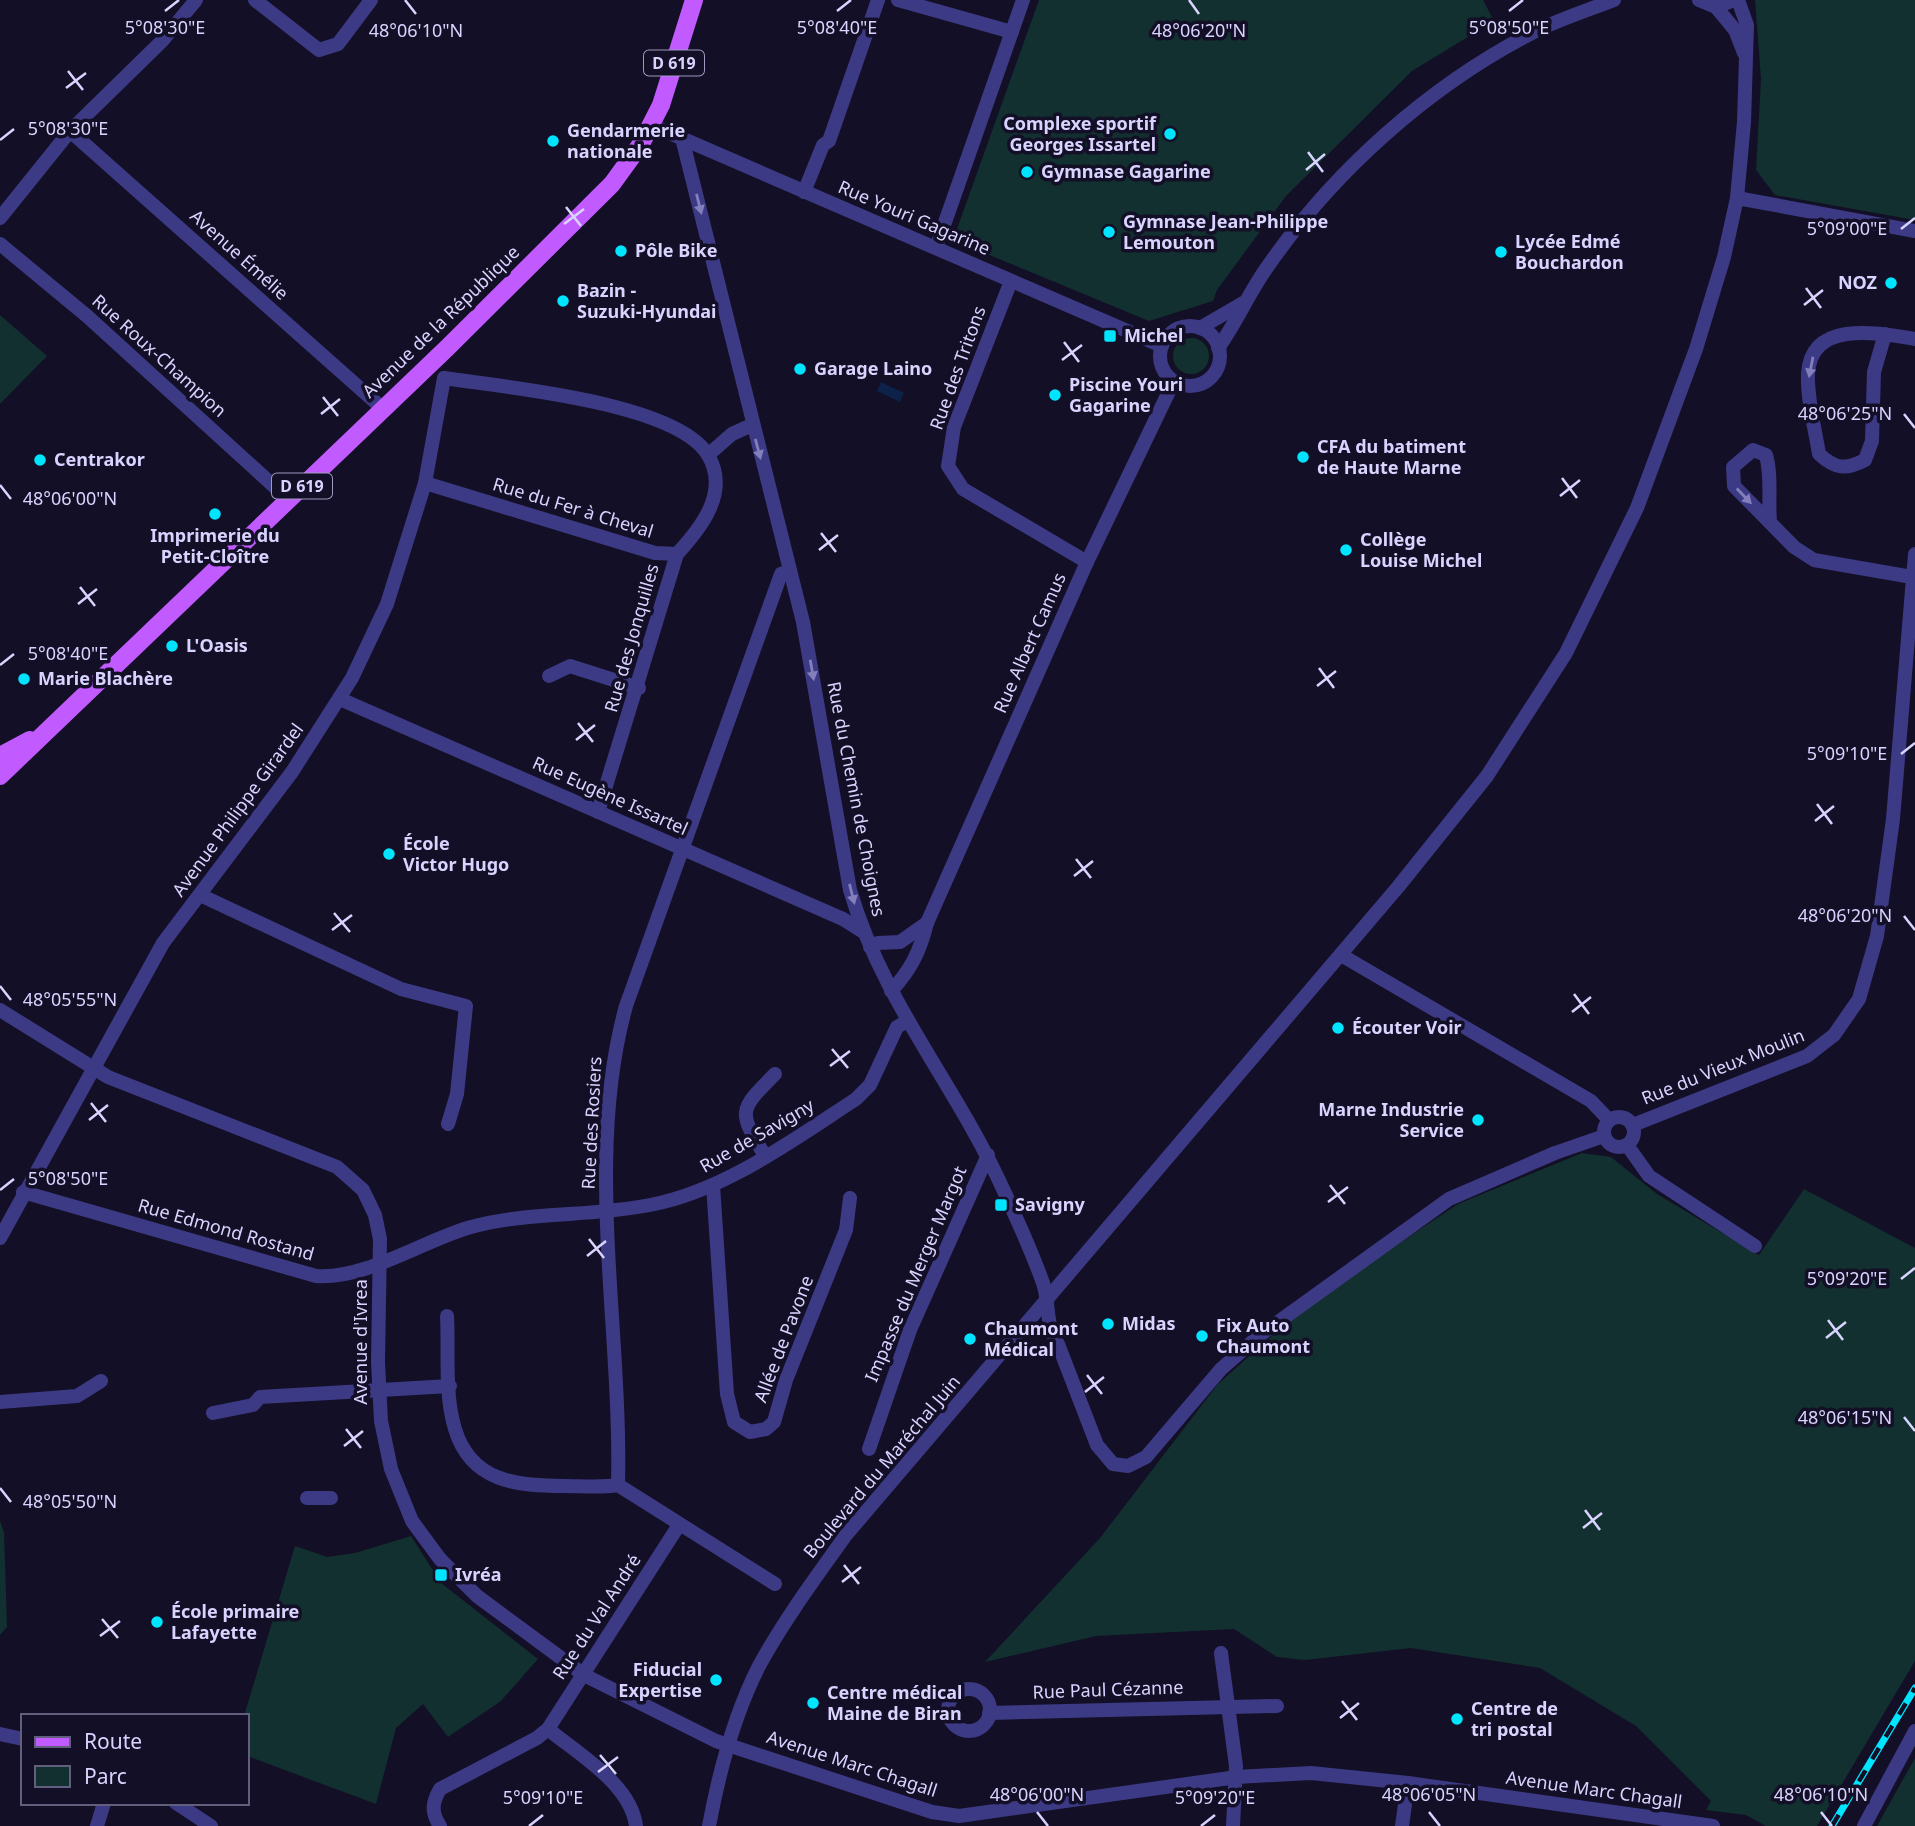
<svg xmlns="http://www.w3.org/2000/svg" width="1915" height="1826" font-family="'Noto Sans',sans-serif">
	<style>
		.green { fill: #12302f }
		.water { fill: #0c2248 }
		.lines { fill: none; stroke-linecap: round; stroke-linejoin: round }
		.minor { stroke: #3d3a85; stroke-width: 14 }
		.major { stroke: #c25bff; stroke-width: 18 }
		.rail-casing { stroke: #00e5ff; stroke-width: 7 }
		.rail { stroke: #130f26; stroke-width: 4.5; stroke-dasharray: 13; stroke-linecap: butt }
		.oneway { fill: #837fbc }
		.ticks { fill: none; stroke: #d9d4ff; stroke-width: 2.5 }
		.poi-dot { fill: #00e5ff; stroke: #130f26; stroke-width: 2.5 }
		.labels { text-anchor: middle; stroke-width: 7; stroke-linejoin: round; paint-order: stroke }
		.shield { fill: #130f26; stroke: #9e99be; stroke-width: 2 }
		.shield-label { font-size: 16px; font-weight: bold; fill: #d9d4ff }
		.poi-label { font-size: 18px; font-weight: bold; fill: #d9d4ff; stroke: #130f26; text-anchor: start }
		.street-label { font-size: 18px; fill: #d9d4ff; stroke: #130f26 }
		.ticks-label { font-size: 18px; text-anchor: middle; fill: #d9d4ff; stroke: #130f26; stroke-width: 7; stroke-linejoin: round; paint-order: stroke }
	</style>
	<rect width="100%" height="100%" fill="#130f26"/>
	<!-- green -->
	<g class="green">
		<polygon points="1039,0 1483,0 1494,21 1412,71 1286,196 1217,290 1213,301 1149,321 953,240"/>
		<polygon points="1755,0 1915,0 1915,220 1775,195 1756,170 1761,79"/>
		<polygon points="0,315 47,356 0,404"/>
		<circle cx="1191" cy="356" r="18"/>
		<polygon points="1582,1153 1611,1157 1657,1194 1759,1255 1804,1189 1915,1248 1915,1661 1817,1826 1766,1826 1746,1815 1706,1810 1711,1801 1636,1726 1540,1668 1411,1648 1305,1660 1277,1657 1234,1629 1096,1636 985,1662 1100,1538 1218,1384 1309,1303 1458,1204"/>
		<polygon points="0,1521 4,1532 7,1627 0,1635"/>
		<polygon points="411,1536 441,1583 538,1659 501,1701 448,1737 423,1704 396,1728 376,1804 247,1756 247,1716 244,1716 295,1546 327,1557 355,1553"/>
		<polygon points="1915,1758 1915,1826 1877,1826"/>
	</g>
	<!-- water -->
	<polygon class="water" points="881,382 904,393 900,402 877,391"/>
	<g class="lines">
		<!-- minor -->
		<g class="minor">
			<polyline points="255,0 319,50 338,44 371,0"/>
			<polyline points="898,0 1012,32"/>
			<polyline points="1699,0 1716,7 1734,0"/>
			<polyline points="1716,7 1735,30 1744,53"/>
			<polyline points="651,125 1162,346"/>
			<polyline points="70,131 382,408"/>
			<path d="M682,138L803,622L850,890C883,1003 956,1085 1003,1189C1017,1219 1032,1252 1043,1283C1050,1304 1045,1325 1058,1344L1097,1445L1113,1464L1128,1466L1146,1457L1221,1369L1260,1335L1449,1199L1555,1153L1604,1136"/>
			<polyline points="804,192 823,145 829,141 878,0"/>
			<polyline points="1737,198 1915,231"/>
			<polyline points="0,218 70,131 162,41 196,0"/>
			<polyline points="0,244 87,316 288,499"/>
			<polyline points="936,248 1023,0"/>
			<polyline points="1011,281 954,427 948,466 963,489 1087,562"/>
			<circle cx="1190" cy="356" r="30"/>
			<polyline points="1200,328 1243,303"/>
			<path d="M1885,334L1874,372L1872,441L1865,460C1846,470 1835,469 1819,454C1815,429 1807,399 1808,374C1811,319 1879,333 1915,339"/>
			<path d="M1218,348C1237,322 1249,292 1268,266C1334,171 1428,87 1530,34C1557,20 1586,11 1614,0"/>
			<polyline points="708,455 732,434 752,425"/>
			<path d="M425,483L655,553L677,554C701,528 730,492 708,455C676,402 502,387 444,378"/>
			<path d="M1770,522C1768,500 1772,476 1766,455L1753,450L1733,467L1734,486L1794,547L1814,560L1912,577"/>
			<polyline points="549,676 570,666 639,688"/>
			<polyline points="340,699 843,919 862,931"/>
			<polyline points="598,812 677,554"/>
			<polyline points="200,895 401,989 466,1006 457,1094 448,1124"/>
			<polyline points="870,947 878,943 900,942 927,923"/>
			<polyline points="1341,955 1591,1101 1609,1120"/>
			<path d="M891,991C911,970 920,951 927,923L1087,562L1174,381"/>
			<polyline points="0,1010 108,1077 337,1167 363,1190 375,1215 380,1239 378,1362 381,1421 391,1469 412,1521 440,1559 477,1596 584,1675 716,1741 932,1812 959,1816 1237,1777 1311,1773 1408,1783 1713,1826"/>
			<circle cx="1619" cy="1132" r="15"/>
			<polyline points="1633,1125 1807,1056 1834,1035 1859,999 1877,936 1893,819 1915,554"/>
			<polyline points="1627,1145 1649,1176 1755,1246"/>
			<path d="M765,1156C738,1111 738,1111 775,1074"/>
			<polyline points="713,1185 727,1394 734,1422 750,1432 766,1429 774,1422 786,1380 846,1230 850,1198"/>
			<path d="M23,1192L316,1276C365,1280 424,1240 471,1227C530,1211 590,1217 650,1205C724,1191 793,1140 856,1099L870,1085L897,1027L906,1022"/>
			<polyline points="0,1238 163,943 292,772 352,678 387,604 425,483 444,378"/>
			<path d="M447,1316C449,1352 444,1393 455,1429C471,1482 517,1486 564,1486C582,1486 600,1488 618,1485"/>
			<polyline points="0,1402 77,1396 101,1381"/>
			<polyline points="213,1413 253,1405 260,1397 450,1386"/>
			<polyline points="869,1449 910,1330 988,1155"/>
			<polyline points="307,1498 331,1498"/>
			<path d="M775,1584L618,1485C622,1330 584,1156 626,1006L781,574L790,571"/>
			<polyline points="1221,1653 1236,1766 1233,1826"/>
			<circle cx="969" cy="1710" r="21"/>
			<polyline points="989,1713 1277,1706"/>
			<path d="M548,1729C578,1754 631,1784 636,1826"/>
			<polyline points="0,1734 23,1739"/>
			<polyline points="176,1803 211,1826"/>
			<polyline points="97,1826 104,1803"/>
			<path d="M440,1826C431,1812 432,1803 440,1789L537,1738L548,1729L679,1525"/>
			<path d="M709,1826C719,1772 734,1715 759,1666C784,1620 816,1577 846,1535L1398,887L1487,776L1566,653L1637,508L1696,349L1724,257L1737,198L1744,122L1747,25L1738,0"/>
			<polyline points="1402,1826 1408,1783"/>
			<polyline points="1864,1826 1915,1731"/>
		</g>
		<!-- major -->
		<g class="major">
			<polyline points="0,756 30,740"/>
			<polyline points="0,776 447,348 612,184 641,144 661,105 694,0"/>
		</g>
		<!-- rail casing -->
		<g class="rail-casing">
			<polyline id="rail" points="1832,1826 1915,1688"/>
		</g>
		<!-- rail -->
		<use href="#rail" class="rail"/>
	</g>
	<!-- one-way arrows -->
	<defs><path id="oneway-solid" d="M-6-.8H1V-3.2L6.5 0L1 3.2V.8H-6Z" transform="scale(1.75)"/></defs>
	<g class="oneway">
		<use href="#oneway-solid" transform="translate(699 204) rotate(76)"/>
		<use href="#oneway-solid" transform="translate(1811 367) rotate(101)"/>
		<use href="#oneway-solid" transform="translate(758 449) rotate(75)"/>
		<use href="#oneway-solid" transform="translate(1744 496) rotate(46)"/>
		<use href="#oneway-solid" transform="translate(812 670) rotate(80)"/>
		<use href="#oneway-solid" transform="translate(852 894) rotate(76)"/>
	</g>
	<!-- ticks -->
	<path class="ticks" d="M405,0L416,14M1189,0L1199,14M165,11L179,0M837,11L851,0M1509,11L1523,0M68,71L83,90M66,88L86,73M0,140L14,129M1308,152L1323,172M1306,170L1325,154M566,207L581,226M564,224L584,209M1901,229L1915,218M1806,288L1821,308M1804,305L1823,290M1064,342L1079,362M1062,360L1082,345M323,397L338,416M321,414L340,399M1904,414L1915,428M1562,478L1577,498M0,485L11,499M1560,496L1580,480M821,533L836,552M819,550L838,535M80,587L95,606M78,604L97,589M0,665L14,654M1319,668L1334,688M1317,686L1336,671M578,723L593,742M576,740L595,725M1901,754L1915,743M1817,804L1832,824M1815,821L1834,806M1076,859L1091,878M1074,876L1093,861M334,913L350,932M1904,916L1915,930M332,930L352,915M0,986L11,1000M1574,994L1589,1014M1572,1012L1591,997M832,1049L848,1068M830,1066L850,1051M91,1103L106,1122M89,1120L108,1105M1330,1185L1345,1204M0,1190L14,1179M1328,1202L1348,1187M589,1239L604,1258M587,1256L606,1241M1901,1279L1915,1268M1828,1320L1843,1340M1826,1338L1846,1322M1087,1375L1102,1394M1085,1392L1104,1377M1904,1417L1915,1431M346,1429L361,1448M344,1446L363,1431M0,1488L11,1502M1585,1510L1600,1530M1583,1528L1602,1513M844,1565L859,1584M842,1582L861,1567M102,1619L118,1638M100,1636L120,1621M1342,1701L1357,1720M1340,1718L1359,1703M600,1755L616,1774M598,1772L618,1757M1037,1812L1048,1826M1429,1812L1440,1826M1821,1812L1832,1826M529,1826L543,1815M1201,1826L1215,1815"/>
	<!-- markers -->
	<g class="poi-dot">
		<circle cx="1170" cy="134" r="7"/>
		<circle cx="553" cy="141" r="7"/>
		<circle cx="1027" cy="172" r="7"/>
		<circle cx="1109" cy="232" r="7"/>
		<circle cx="621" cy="251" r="7"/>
		<circle cx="1501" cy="252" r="7"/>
		<circle cx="1891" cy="283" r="7"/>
		<circle cx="563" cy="301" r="7"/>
		<rect x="1103" y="329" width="14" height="14" rx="3.5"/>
		<circle cx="800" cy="369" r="7"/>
		<circle cx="1055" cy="395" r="7"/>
		<circle cx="1303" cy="457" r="7"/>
		<circle cx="40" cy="460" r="7"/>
		<circle cx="215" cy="514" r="7"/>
		<circle cx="1346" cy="550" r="7"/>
		<circle cx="172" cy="646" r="7"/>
		<circle cx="24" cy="679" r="7"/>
		<circle cx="389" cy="854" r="7"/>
		<circle cx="1338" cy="1028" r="7"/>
		<circle cx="1478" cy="1120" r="7"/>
		<rect x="994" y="1198" width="14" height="14" rx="3.5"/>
		<circle cx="1108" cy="1324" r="7"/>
		<circle cx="1202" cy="1336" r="7"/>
		<circle cx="970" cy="1339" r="7"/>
		<rect x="434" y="1568" width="14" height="14" rx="3.5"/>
		<circle cx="157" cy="1622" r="7"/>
		<circle cx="716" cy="1680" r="7"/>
		<circle cx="813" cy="1703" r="7"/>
		<circle cx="1457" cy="1719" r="7"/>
	</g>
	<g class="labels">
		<!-- shield labels -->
		<g class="shield">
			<rect x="644" y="50.5" width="60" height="25" rx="5"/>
			<rect x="272" y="473.5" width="60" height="25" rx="5"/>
		</g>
		<g class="shield-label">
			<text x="674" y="69">D 619</text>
			<text x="302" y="492">D 619</text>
		</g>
		<!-- poi labels -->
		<g class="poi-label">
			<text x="1156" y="130" text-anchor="end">Complexe sportif<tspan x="1156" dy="21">Georges Issartel</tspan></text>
			<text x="567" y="137">Gendarmerie<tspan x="567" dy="21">nationale</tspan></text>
			<text x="1041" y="178">Gymnase Gagarine</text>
			<text x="1123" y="228">Gymnase Jean-Philippe<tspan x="1123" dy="21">Lemouton</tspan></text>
			<text x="1515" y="248">Lycée Edmé<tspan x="1515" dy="21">Bouchardon</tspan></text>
			<text x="635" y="257">Pôle Bike</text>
			<text x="1877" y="289" text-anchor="end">NOZ</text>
			<text x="577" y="297">Bazin -<tspan x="577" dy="21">Suzuki-Hyundai</tspan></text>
			<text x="1124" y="342">Michel</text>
			<text x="814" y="375">Garage Laino</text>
			<text x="1069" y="391">Piscine Youri<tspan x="1069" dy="21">Gagarine</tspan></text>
			<text x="1317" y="453">CFA du batiment<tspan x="1317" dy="21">de Haute Marne</tspan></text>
			<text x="54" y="466">Centrakor</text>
			<text x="215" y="542" text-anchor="middle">Imprimerie du<tspan x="215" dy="21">Petit-Cloître</tspan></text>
			<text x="1360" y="546">Collège<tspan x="1360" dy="21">Louise Michel</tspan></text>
			<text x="186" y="652">L'Oasis</text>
			<text x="38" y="685">Marie Blachère</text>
			<text x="403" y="850">École<tspan x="403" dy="21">Victor Hugo</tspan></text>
			<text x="1352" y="1034">Écouter Voir</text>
			<text x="1464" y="1116" text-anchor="end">Marne Industrie<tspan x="1464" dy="21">Service</tspan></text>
			<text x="1015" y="1211">Savigny</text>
			<text x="1122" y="1330">Midas</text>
			<text x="1216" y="1332">Fix Auto<tspan x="1216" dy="21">Chaumont</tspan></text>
			<text x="984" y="1335">Chaumont<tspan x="984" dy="21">Médical</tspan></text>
			<text x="455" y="1581">Ivréa</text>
			<text x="171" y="1618">École primaire<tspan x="171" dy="21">Lafayette</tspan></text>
			<text x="702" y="1676" text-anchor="end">Fiducial<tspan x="702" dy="21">Expertise</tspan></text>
			<text x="827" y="1699">Centre médical<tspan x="827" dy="21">Maine de Biran</tspan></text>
			<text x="1471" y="1715">Centre de<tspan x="1471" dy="21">tri postal</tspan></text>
		</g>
		<!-- street labels -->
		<g class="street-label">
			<text transform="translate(914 218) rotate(23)" y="6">Rue Youri Gagarine</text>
			<text transform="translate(239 255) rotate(42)" y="6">Avenue Émélie</text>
			<text transform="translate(441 322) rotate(-44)" y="6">Avenue de la République</text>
			<text transform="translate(159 356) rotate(42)" y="6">Rue Roux-Champion</text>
			<text transform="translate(958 368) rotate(-70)" y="6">Rue des Tritons</text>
			<text transform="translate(573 508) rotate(17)" y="6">Rue du Fer à Cheval</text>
			<text transform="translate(632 638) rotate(-74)" y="6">Rue des Jonquilles</text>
			<text transform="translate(1030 643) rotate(-66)" y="6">Rue Albert Camus</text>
			<text transform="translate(610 796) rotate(24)" y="6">Rue Eugène Issartel</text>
			<text transform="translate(856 799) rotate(79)" y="6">Rue du Chemin de Choignes</text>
			<text transform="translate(238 810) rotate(-54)" y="6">Avenue Philippe Girardel</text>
			<text transform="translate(1723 1067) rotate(-22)" y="6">Rue du Vieux Moulin</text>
			<text transform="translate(592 1123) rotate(-87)" y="6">Rue des Rosiers</text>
			<text transform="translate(757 1136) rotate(-30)" y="6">Rue de Savigny</text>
			<text transform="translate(226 1230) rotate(16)" y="6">Rue Edmond Rostand</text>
			<text transform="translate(916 1274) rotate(-67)" y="6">Impasse du Merger Margot</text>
			<text transform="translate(784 1339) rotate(-69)" y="6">Allée de Pavone</text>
			<text transform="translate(361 1342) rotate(-90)" y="6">Avenue d'Ivrea</text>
			<text transform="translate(882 1467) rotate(-50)" y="6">Boulevard du Maréchal Juin</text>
			<text transform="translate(597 1617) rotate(-57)" y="6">Rue du Val André</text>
			<text transform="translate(1108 1690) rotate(-2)" y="6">Rue Paul Cézanne</text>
			<text transform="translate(852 1764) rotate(18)" y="6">Avenue Marc Chagall</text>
			<text transform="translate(1594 1790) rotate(8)" y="6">Avenue Marc Chagall</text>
		</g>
	</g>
	<g class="ticks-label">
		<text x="165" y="34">5°08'30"E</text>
		<text x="837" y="34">5°08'40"E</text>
		<text x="1509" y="34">5°08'50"E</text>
		<text x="416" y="37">48°06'10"N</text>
		<text x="1199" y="37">48°06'20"N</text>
		<text x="68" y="135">5°08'30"E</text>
		<text x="1847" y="235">5°09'00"E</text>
		<text x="1845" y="420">48°06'25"N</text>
		<text x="70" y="505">48°06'00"N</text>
		<text x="68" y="660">5°08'40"E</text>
		<text x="1847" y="760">5°09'10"E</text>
		<text x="1845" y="922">48°06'20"N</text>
		<text x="70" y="1006">48°05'55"N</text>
		<text x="68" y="1185">5°08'50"E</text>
		<text x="1847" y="1285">5°09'20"E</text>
		<text x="1845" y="1424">48°06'15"N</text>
		<text x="70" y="1508">48°05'50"N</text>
		<text x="1037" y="1801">48°06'00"N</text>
		<text x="1429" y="1801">48°06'05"N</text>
		<text x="1821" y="1801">48°06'10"N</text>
		<text x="543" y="1804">5°09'10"E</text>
		<text x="1215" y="1804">5°09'20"E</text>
	</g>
	<!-- legend -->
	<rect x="21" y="1714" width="228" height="91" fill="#130f26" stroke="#625e7d" stroke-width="2"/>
	<rect x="35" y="1737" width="35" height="10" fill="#c25bff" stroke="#625e7d" stroke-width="2"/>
	<text x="84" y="1749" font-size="21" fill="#d9d4ff">Route</text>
	<rect x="35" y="1766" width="35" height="21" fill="#12302f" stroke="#625e7d" stroke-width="2"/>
	<text x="84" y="1784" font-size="21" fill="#d9d4ff">Parc</text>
</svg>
